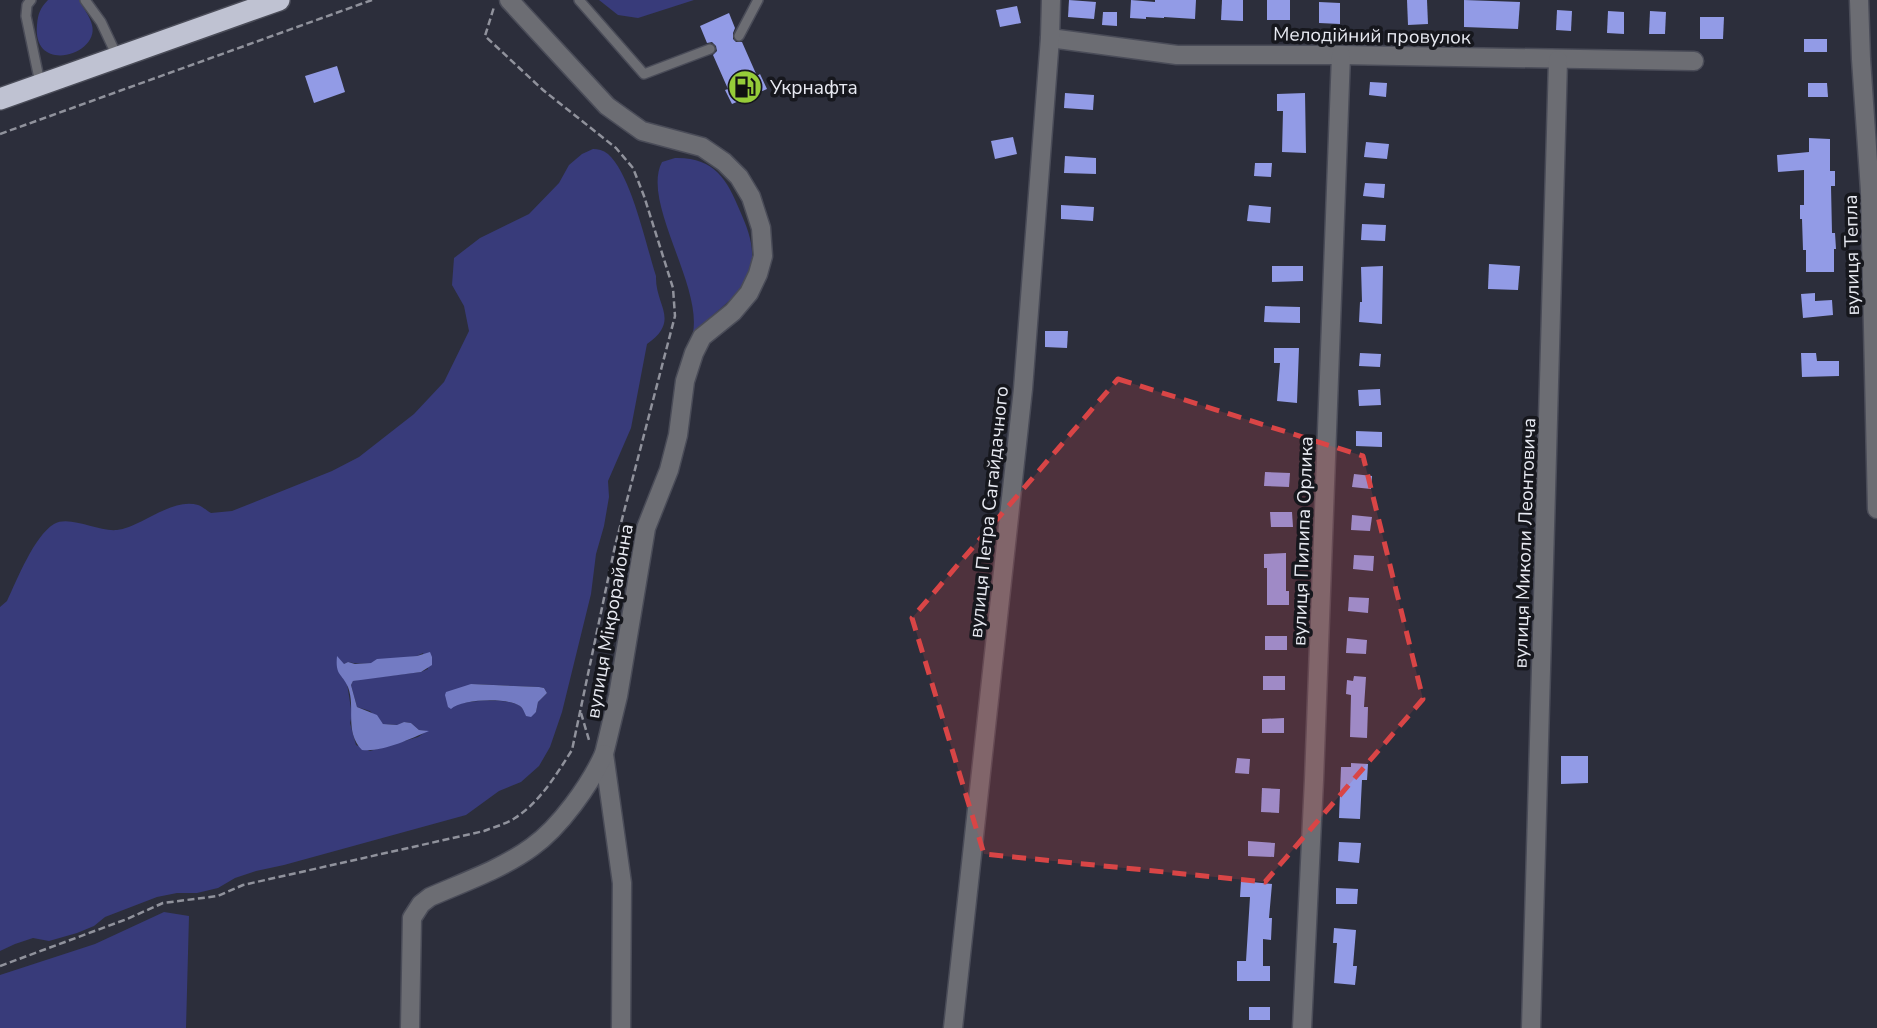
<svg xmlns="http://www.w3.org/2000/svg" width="1877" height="1028" font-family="'Nunito Sans',sans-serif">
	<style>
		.green { fill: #383b7a; fill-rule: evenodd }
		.water { fill: #737bc3 }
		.building { fill: #929be6 }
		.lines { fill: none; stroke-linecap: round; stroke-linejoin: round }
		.lane-casing { stroke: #4a4c58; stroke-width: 12 }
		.street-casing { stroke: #4a4c58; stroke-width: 21 }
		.highway-casing { stroke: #4a4c58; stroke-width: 24 }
		.path { stroke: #90929c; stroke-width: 2.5; stroke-dasharray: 7 3.5; stroke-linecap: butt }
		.lane { stroke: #6c6d73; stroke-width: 9 }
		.street { stroke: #6c6d73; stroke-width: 18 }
		.highway { stroke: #bfc2d2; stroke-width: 21 }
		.marked { fill: #d94546; fill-opacity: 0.2; stroke: #d94546; stroke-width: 5; stroke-dasharray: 14 9; stroke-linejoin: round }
		.labels { text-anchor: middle; stroke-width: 7; stroke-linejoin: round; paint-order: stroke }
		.street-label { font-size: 19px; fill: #e8eaf2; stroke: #16171d }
		.poi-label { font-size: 19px; fill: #e8eaf2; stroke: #16171d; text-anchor: start }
	</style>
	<rect width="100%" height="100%" fill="#2c2e3b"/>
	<!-- green -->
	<g class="green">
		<path d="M48,0H79C83,8 90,16 92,25C100,55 32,75 37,25C38,14 40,8 48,0Z"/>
		<polygon points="599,0 694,0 638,18 618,15"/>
		<path d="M593,149C598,149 603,150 608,154C631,174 646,245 656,276C655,306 681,320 647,344L631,428L608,481L609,497L604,526L596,554L591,594L562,712L550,747L539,766L521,782L499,791L466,815L284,865L256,871L235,878L218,888L197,893H177L157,897L105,917L94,926L77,933L49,941L33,938L15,944L0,951V607L7,601C17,580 34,536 54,524C70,515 98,532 117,530C140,528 172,497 198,505C202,506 207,511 211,513L232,511L332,471L359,457L414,414L444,382L469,331L464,306L452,285L454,258L480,238L529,214L559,183L569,165L582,154ZM423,653L428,669L421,672L362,679L353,681L351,685L357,707L370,711L383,724L398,725L404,722L411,723L419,730L427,731L418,737L370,751L356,745L350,723L352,715L344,664L348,662C370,667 394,659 417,656ZM471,684L539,687L544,688L547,693L538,702L536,712L526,716C525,712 523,708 520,706C506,697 471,701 456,704Z"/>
		<path d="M675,158C714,157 727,179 740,211C748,229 756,249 750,269C742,297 712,313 693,333C702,284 641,202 662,162Z"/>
		<polygon points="164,912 189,916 186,1028 0,1028 0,975 95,944"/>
	</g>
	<!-- water -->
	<g class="water">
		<path d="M430,652L432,657V665L421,672L353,681L351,685L357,707L377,715L383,724L397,725L404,722L411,723L419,730L429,731C409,739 384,752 362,750C344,731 356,708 348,687C342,673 335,676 337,656L344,664L348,662L355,664L371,663L377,659L417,656Z"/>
		<path d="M471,684L539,687L544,688L547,693L538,702L536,712L531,717L526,716C524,712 523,708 520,706C507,697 461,699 451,709L448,707L445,695L446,692Z"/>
	</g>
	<!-- building -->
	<g class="building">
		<polygon points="1069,0 1096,2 1094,19 1068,17"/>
		<polygon points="1131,0 1155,2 1155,0 1196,0 1195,19 1164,17 1164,18 1146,17 1146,19 1130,18"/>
		<polygon points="1222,0 1243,0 1243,21 1221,20"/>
		<rect x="1267" y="0" width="23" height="20"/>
		<polygon points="1407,0 1427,0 1428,24 1408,25"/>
		<polygon points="1464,0 1520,2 1518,29 1464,27"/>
		<polygon points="1319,2 1340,3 1340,24 1319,23"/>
		<polygon points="1017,6 1021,23 1000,27 996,10"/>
		<polygon points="1557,10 1572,11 1571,31 1556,30"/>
		<polygon points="1608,11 1624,12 1624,34 1607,33"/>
		<polygon points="1650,11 1666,12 1665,34 1649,34"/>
		<polygon points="1103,12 1117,12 1117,26 1102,25"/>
		<polygon points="729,13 735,28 733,33 733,39 736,42 742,42 757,76 760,74 767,89 732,104 725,90 728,89 713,55 717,51 716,46 712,42 707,43 700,26"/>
		<polygon points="1700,17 1724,17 1723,39 1700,39"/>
		<rect x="1804" y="39" width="23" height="13"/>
		<polygon points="337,66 345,92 314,103 305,76"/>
		<polygon points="1370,82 1387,83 1386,97 1369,95"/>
		<polygon points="1808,83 1827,83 1828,97 1808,97"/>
		<polygon points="1065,93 1094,95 1093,110 1064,108"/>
		<polygon points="1305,93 1306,153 1282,152 1283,111 1277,111 1277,94"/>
		<polygon points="1013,137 1017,154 995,159 991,141"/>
		<polygon points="1809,138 1830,139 1830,171 1835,171 1835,186 1831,186 1832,233 1835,233 1836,249 1834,249 1834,272 1806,272 1806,250 1803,250 1802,219 1800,219 1800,205 1804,205 1804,170 1778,172 1777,155 1809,152"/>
		<polygon points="1366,142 1389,144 1387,159 1364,157"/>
		<polygon points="1065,156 1096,158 1096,174 1064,173"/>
		<polygon points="1255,163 1272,163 1271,177 1254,176"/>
		<polygon points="1365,183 1385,184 1384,198 1363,196"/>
		<polygon points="1061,205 1094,207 1093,221 1061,219"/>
		<polygon points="1249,205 1271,207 1270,223 1247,221"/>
		<polygon points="1362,224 1386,225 1385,241 1361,240"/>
		<polygon points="1489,264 1520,266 1518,290 1488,289"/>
		<polygon points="1272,266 1303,266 1303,281 1272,282"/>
		<polygon points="1383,266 1382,324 1359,322 1360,302 1362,302 1361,267"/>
		<polygon points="1815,293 1815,301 1832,300 1833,315 1803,318 1801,294"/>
		<polygon points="1265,306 1300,307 1300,323 1264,322"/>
		<polygon points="1045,331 1068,331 1067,348 1045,347"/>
		<polygon points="1274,348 1299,348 1297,403 1277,401 1280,363 1274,363"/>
		<polygon points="1360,353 1381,354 1380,367 1359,366"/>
		<polygon points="1801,353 1816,353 1817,361 1839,361 1839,376 1802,377"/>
		<polygon points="1380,389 1381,405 1359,406 1358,390"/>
		<polygon points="1356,431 1382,432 1382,447 1356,446"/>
		<polygon points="1265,472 1290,473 1289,487 1264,486"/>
		<polygon points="1354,474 1372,476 1371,489 1352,487"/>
		<polygon points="1270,512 1292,512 1293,527 1271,527"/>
		<polygon points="1352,515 1372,517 1370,531 1351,530"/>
		<polygon points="1286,553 1286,591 1289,591 1289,605 1267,605 1267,568 1264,568 1264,554"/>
		<polygon points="1354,555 1374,556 1373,571 1353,569"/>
		<polygon points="1349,597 1369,598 1368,613 1348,611"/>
		<rect x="1265" y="636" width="22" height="14"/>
		<polygon points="1347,638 1367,640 1366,654 1346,653"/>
		<rect x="1263" y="676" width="22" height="14"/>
		<polygon points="1354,676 1366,677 1364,707 1368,707 1367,738 1350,737 1351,695 1346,694 1347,680 1353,681"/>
		<polygon points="1284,718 1284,733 1262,733 1262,719"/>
		<polygon points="1561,756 1588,756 1588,783 1561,784"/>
		<polygon points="1237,758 1250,759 1249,774 1235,773"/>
		<polygon points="1351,763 1368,764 1367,780 1362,780 1360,819 1339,818 1341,767 1351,767"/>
		<polygon points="1262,788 1280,789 1279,813 1261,812"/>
		<polygon points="1248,841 1275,843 1274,857 1248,856"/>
		<polygon points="1339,842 1361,843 1359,863 1338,861"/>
		<polygon points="1241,881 1272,884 1269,918 1272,918 1271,940 1263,939 1263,966 1270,966 1270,981 1237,981 1237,961 1246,961 1250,897 1240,897"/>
		<polygon points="1336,888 1358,889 1357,904 1336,904"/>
		<polygon points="1334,928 1356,930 1353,966 1357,966 1355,985 1334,983 1337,943 1333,943"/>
		<rect x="1249" y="1007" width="21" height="13"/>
	</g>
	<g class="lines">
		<!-- lane casing -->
		<g class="lane-casing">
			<g id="lane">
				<polyline points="31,0 27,5 26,16 40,83"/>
				<polyline points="85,0 101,22 117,56"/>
				<polyline points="579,0 644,74 710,49"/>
				<polyline points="739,36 758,0"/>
			</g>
		</g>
		<!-- street casing -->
		<g class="street-casing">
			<g id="street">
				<polyline points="509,0 607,106 642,131 702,147 724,162 739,177 751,197 761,228 763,256 758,274 749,293 733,312 702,337 694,353 685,381 678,435 669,470 646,528 618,696 604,754 622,883 621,1028"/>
				<polyline points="1859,0 1861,59 1870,191 1877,509"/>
				<polyline points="1050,38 1177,55 1341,55 1694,61"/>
				<path d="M410,1028L412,918L421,904L430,897C464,882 502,869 532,847C560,827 590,785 604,754"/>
				<polyline points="953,1028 1023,389 1050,38 1051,0"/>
				<polyline points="1302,1028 1314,780 1341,55"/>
				<polyline points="1531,1028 1558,60"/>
			</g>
		</g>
		<!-- highway casing -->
		<g class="highway-casing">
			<polyline id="highway" points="0,99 279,0"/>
		</g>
		<!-- path -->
		<g class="path">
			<polyline points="0,134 372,0"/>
			<polyline points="581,713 589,740"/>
			<path d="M0,966L127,919L163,903L218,896L243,885L484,831C494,827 506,824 515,818C540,802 556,775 572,750L615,546L675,316L673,288L644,196L633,168L616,148L543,90L485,36L494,7"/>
		</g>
		<!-- lane -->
		<use href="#lane" class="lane"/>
		<!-- street -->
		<use href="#street" class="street"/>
		<!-- highway -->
		<use href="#highway" class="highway"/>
	</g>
	<!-- marked area -->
	<path class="marked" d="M1118,379L1363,456L1423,699L1265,882L984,854L912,618Z"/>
	<!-- icons -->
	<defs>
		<g id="fuel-disc" transform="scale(1.75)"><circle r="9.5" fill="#96cc39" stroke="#16171d"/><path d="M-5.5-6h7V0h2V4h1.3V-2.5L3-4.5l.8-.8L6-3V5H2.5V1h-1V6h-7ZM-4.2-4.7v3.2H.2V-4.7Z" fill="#111"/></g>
	</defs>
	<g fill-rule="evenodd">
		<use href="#fuel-disc" x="745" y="87"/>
	</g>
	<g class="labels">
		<!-- street labels -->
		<g class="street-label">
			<text transform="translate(1372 35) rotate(1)" y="7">Мелодійний провулок</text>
			<text transform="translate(1851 255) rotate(-91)" y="7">вулиця Тепла</text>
			<text transform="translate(988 512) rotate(-84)" y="7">вулиця Петра Сагайдачного</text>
			<text transform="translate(1302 541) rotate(-88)" y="7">вулиця Пилипа Орлика</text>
			<text transform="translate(1524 543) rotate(-88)" y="7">вулиця Миколи Леонтовича</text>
			<text transform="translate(609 621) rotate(-80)" y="7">вулиця Мікрорайонна</text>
		</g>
		<!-- poi labels -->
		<g class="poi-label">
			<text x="770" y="94">Укрнафта</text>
		</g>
	</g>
</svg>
